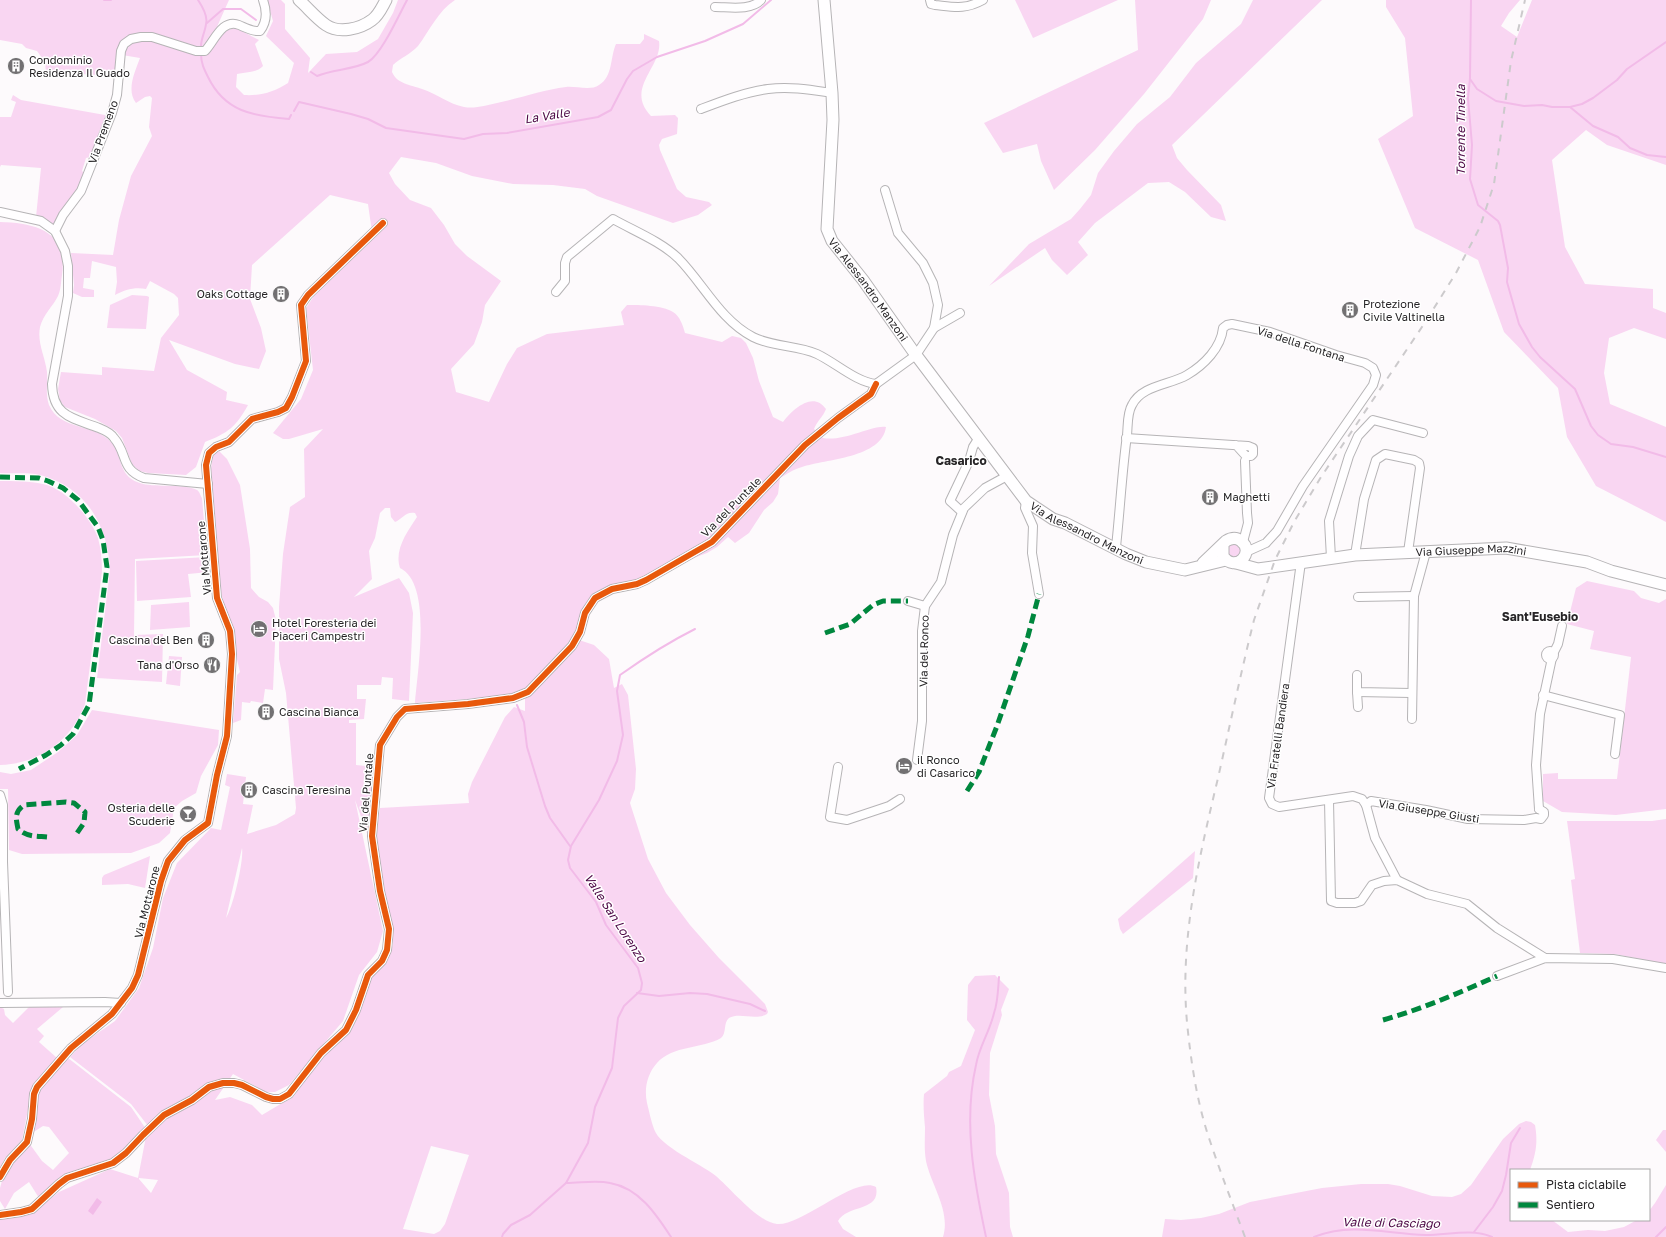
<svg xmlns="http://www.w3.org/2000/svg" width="1666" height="1237" font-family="'Golos Text',sans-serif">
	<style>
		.green { fill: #f9d6f2; fill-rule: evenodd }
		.water { fill: #f2bbe8 }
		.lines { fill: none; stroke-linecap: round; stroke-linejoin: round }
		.stream { stroke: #f2bbe8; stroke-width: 2 }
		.street-casing { stroke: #b6b4b6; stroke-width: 10 }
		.secondary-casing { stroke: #b6b4b6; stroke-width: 13 }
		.street { stroke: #fffeff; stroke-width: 8 }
		.secondary { stroke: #fffeff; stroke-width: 11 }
		.rail { stroke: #cccacc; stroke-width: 2; stroke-dasharray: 7 7; stroke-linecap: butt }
		.quiet { stroke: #00873e; stroke-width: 5; stroke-dasharray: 10 5; stroke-linecap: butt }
		.cycleway-casing { stroke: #fff; stroke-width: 8 }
		.cycleway { stroke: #e8590c; stroke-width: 6 }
		.labels { text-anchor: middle; stroke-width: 3; stroke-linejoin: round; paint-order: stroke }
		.poi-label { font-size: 11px; fill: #272527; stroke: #fff; text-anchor: start }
		.street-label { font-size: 11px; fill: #272527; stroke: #fff }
		.water-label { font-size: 12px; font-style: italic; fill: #4c0745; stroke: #fff }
		.neighbourhood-label { font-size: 12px; font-weight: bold; fill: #272527; stroke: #fff }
	</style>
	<rect width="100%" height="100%" fill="#fdfafc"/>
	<!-- green -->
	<g class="green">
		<path d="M0,0H229L216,29L217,39L224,31L236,28L259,40L255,44L263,66C257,73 245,72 237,74L236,87L244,95C261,96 274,92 288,83L294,63L266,36L273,21L267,0H281L285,4V29L310,58L308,73L326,54L357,52L378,39L393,13L398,0H455C438,11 430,30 418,46C411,54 400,58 393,65L392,72C397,84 411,85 422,89C437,94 449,104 464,107C476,109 486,105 497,103C520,98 543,90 566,87C576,86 591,91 599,85C613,77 610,57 616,44H640L644,39V34L659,41C663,67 624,88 651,116L675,115L678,118L677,134L662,139L659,145L660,150L677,189L686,197L709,202L712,205L698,215L673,223L597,196L585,189L553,185L513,184L472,176L436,163L401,157L389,173L395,184L410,200L431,208L444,225L455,244L467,256L501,281L485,305L482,322L474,344L451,369L456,392L489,402L507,364L517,348L547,334L624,325L621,312L627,305C639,305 662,305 673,312C680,316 683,326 685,333L722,342L732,336L741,338L746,343L753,358L759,381L773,417L783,422C792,410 813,390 826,409C823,417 817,421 814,429L823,438C843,442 875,424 886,427C882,458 826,459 802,467C794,469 787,474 780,478L778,494L773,502L764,510L749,533L735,543L728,537L717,547L707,553L656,572L617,589L604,593L592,594L573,638L594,645L609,659L614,688L622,684L628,695L636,769L635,789L630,803L648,859L666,893L690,925L719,958L765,1004L768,1012L767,1014C755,1021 740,1012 729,1018C723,1023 727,1033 721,1038C702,1049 673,1045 657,1063C647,1074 644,1089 647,1103C649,1111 651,1121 654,1129C660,1147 700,1163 716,1176C730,1188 759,1223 777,1224C802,1226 856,1175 876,1187C881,1212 848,1204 838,1221L843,1229L856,1237H0V1218L33,1212L59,1192L110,1169L138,1178L148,1126L131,1104L70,1057L82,1044L115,1021L139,988L153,948L163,898L177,863L211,828L221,830L230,787L225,785L227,774L246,777L243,804L253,805L247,834L276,825L295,814L296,808L286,693L279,659V607L283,554L290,507L305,497L304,449L323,429L289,439H283L273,433L301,399L313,370L306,308L314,296L373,239L368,204L330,195L252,265L250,299L261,328L266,351L259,369L235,364L169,340L187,370L227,392L226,400L248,405C236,427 228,433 205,442L196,467L186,475L148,473L139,471L132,464L122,438L116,431L95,419L65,407L60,401L58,389L61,372L102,375V367L154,371L161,338L179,315L178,298L174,294L150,281L146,289C134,287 125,290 115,295L117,282L116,267L92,261L90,278H84L83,288L94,290V297H82L73,293L74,285L71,253L113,255L119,220L131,176L152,136L149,127L152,98L150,96L145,97L136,103C126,90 135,72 140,58L116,54L115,73L92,75L83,74L75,76L66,75L51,70L46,73L45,62L37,51L26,48L22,44L0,40ZM385,508H390L391,517L395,522C402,519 406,511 415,513L417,517C407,532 394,550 400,568C433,584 417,673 415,703L507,696L525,690V711L514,707L505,717L472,782L468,794L469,803L380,808L376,835L383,884L392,927L393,944L387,962L373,973L354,1023L316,1063L294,1096L262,1115L252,1105L230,1097L215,1100L233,1074L266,1092H275L289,1085L343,1021L359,975L377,952L383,931L355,800L368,836L376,767L356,765V723H349V720L364,719L366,699H357V685H381L382,677L393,678L392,699L409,701L413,613L409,593L399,578L354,597L372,579L369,551L375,538L380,513ZM242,848C244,861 233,907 226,918ZM431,1146L469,1155L445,1224L440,1231L434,1234L403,1229ZM139,1178L158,1180L151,1193L139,1179Z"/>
		<polygon points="1015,0 1118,0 1033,38"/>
		<polygon points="1135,0 1211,0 1203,19 1144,94 1095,150 1054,190 1041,161 1037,144 1003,153 984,123 1138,50"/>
		<polygon points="1253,0 1322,0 1172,145 1177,158 1187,170 1221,205 1226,221 1211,217 1185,192 1169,182 1148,183 1095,223 1078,242 1088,255 1067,275 1052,260 1045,248 989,286 1029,244 1071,219 1080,209 1091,195 1098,173 1114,151 1137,124 1170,97 1196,63 1241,24"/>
		<polygon points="1386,0 1520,0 1509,13 1501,26 1517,37 1532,0 1666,0 1666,165 1607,145 1586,130 1552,160 1565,247 1585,284 1653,289 1653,308 1666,313 1666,339 1634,328 1609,338 1604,373 1610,404 1666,427 1666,522 1596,486 1567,437 1558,388 1504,332 1478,260 1415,228 1378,139 1413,116 1405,38 1386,7"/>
		<polygon points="13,95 21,100 105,115 106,119 93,156 86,158 82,171 84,173 77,192 56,224 52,225 36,217 41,168 1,165 0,167 0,117 11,117 16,102 11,100"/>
		<path d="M0,222C36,223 68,231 62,275C61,281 61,290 58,296C53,306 43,315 40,327C37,343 45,356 47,372C48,383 45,393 49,405C60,431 95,423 112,443C124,459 117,477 143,484C156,487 187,484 197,490C200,492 200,495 202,498L207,555L135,559L134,635L163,634L162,682L97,678L110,570C108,525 86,487 40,475C28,472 13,474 0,473Z"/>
		<polygon points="132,295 147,296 149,297 146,329 107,328 110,305"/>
		<polygon points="219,451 227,459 240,485 250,549 251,588 259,597 268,602 273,608 276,620 273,690 265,689 263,703 251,701 250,703 242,702 241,720 233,723 237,675 240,672 221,592 211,469 213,455"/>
		<path d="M0,481C14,481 29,481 43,484C65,488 91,518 98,538C101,549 102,560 102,572L85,704C72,740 39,764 0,765Z"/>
		<polygon points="1234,543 1240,546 1241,553 1236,558 1229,556 1228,546"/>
		<polygon points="207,557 209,572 188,574 191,597 137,601 136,561"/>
		<polygon points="1587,581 1634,591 1641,598 1659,603 1666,599 1666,809 1616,815 1562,812 1543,801 1543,774 1558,773 1558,779 1617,779 1631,657 1590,649 1594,631 1567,624 1576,588"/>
		<polygon points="189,602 190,627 150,630 151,605"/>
		<polygon points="169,656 182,657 180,686 166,684"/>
		<polygon points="92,710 219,730 218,745 201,776 196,793 182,801 174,808 170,833 159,843 131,853 22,854 9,850 8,789 0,789 0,772 11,774 31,770 58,752 77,735"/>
		<polygon points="1666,819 1666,964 1615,954 1580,953 1571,880 1575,879 1567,821 1652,821"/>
		<polygon points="1195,851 1193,878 1123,934 1120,929 1118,919"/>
		<polygon points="150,856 145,888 128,884 102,885 102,878 104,875"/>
		<path d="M995,975L1009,989L1001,1010L1002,1015L990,1053L989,1095L995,1126L996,1154L1009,1193L1010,1227L1013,1237H943C951,1211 931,1185 926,1161C924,1149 925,1139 925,1127C924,1116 923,1105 924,1094L947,1076L949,1072L961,1066L975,1030L967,1020L968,985L975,976Z"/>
		<polygon points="30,1006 63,1007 37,1029 44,1036 39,1042 57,1058 38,1080 32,1089 22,1140 5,1158 0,1168 0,1007 4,1009 5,1015 13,1023"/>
		<polygon points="68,1058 131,1107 146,1129 121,1154 109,1162 66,1176 39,1198 29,1182 14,1193 5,1209 0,1201 0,1188 3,1177 11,1161 29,1143 42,1161 53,1170 69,1153 49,1127 43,1126 32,1133 37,1094"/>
		<path d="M1526,1121L1531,1122L1535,1125C1538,1142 1536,1154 1530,1170H1511V1220H1552L1568,1232L1588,1230L1605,1231L1624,1227L1637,1220H1649V1211L1655,1203L1666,1185V1237H1162L1165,1219L1181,1220L1201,1218L1219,1214L1250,1202L1322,1188L1361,1184H1388L1400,1186L1432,1196L1452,1197L1461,1194L1471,1185L1503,1139L1519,1124Z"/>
		<polygon points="1663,1130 1666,1130 1666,1152 1656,1140"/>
	</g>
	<!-- water -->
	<polygon class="water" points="97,1198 102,1202 93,1215 88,1211"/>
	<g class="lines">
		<!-- stream -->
		<g class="stream">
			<polyline points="104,0 111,0"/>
			<path d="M198,0C202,6 208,17 206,24C205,33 200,40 201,49"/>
			<polyline points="1471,0 1470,78 1468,98 1472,145 1470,179 1478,205 1498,221 1500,225 1508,268 1507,282 1519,324 1532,347 1540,357 1575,389 1591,426 1598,435 1611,444 1633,447 1666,457"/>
			<polyline points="207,23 223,9 241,9 256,20"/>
			<path d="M201,54C201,63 204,69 208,77C225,112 253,116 289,119L291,115"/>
			<path d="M311,72L317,76C333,69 353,70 368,62C381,55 399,15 407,0"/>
			<polyline points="1470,79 1477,89 1496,101 1524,106 1542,105 1552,107 1570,107 1582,104 1593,98 1617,80 1627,69 1666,42"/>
			<polyline points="1570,107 1593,126 1618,137 1630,148 1647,155 1666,157"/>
			<polyline points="294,111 299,102 351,114 368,119 386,128 464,139 483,134 507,133 598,117 611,110 627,79 633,71 657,57 705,41 743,24 771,0"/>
			<polyline points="517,705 524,722 527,747 545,806 550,818 570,846"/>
			<polyline points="637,993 659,996 690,993 707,994 750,1004 765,1011"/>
			<path d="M566,1183C581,1183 596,1180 610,1183C639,1188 656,1214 671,1237"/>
			<polyline points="1474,1232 1493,1207 1502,1191 1506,1175 1511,1143 1520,1128"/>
			<path d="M502,1237L503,1234L511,1225L530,1215L566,1183L588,1143L595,1107L612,1068L618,1018L624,1006L641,990L642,983L638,968L606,925L596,902L570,868L568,860L571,846L599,800L617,761L623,735L617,691L620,675C644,658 669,642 695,629"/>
			<path d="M986,1237C974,1181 963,1122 976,1065C979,1047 990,1031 994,1013C998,1002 998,989 999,977"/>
			<path d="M1314,1237C1352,1222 1387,1234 1426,1235C1448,1235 1472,1228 1492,1237"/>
			<polyline points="1656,1237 1666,1227"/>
		</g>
		<!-- street casing -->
		<g class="street-casing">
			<g id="street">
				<path d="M930,0L931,4L935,5C954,7 965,10 983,0"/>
				<path d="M715,7C729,7 751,11 761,0"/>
				<path d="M701,109C722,101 745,92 768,89C790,86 812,90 832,93"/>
				<path d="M0,212L41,221L55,231L65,251L68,266V296L52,384C53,417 73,418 99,428C104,430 111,433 114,438C128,454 120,469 144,478L208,484"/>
				<path d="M55,231L63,215L81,191L112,113L117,95L121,51L124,44L131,39L141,37H152L196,51H205C214,42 222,18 239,25C246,28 253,32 260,31C267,22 267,11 263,0"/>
				<path d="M556,292L565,281V263L567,257L613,219C634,231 660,241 678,258C703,283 720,320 753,337C772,347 797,345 817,354C836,363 856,382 876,384L916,355L934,328L938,305L933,283L923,263L898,233L885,190"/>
				<polyline points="934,328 960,313"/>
				<polyline points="1126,438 1248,446 1253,448 1253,454 1251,456 1246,456 1236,445"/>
				<polyline points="1026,501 1025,508 1033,526 1032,553 1039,594"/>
				<polyline points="962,512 950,501 969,461 973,447 978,439"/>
				<polyline points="1243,542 1248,523 1247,513 1245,461"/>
				<path d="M1116,547C1120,510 1122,472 1127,435C1128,426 1127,413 1132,405C1142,385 1170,385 1187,375C1204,365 1221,348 1223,328L1227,325L1232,324L1270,332L1336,355L1365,363L1373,368L1376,375L1373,385L1303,486L1277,531L1266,543L1246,552"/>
				<polyline points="1355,555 1364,499 1376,460 1385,454 1414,460 1419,463 1420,468 1408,552"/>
				<polyline points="1331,558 1329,521 1349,456 1358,436 1373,420 1423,433"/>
				<polyline points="1301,562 1269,798 1272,804 1279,807 1353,796 1362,799 1366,805 1371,801 1426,810 1468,819 1524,820 1536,818 1541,819 1544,815 1544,812 1539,809"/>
				<polyline points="1358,597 1414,596"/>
				<polyline points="908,601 925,606"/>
				<circle cx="1550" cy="655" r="4"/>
				<polyline points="1554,652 1558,644 1562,626"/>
				<polyline points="1357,675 1357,692 1411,693"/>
				<polyline points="1357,692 1358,707"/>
				<polyline points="1543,695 1620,715 1615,754"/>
				<polyline points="1412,719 1414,596 1426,552"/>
				<polyline points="917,760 922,721 922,631 925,606 941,582 953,535 964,508 985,488 1007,476"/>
				<polyline points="838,767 830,817 847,820 889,806 900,799"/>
				<polyline points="0,795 3,805 3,862 8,992"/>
				<polyline points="1329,800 1331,901 1337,903 1355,903 1361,901 1372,885 1384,881 1397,880 1427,894 1467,904 1497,928 1545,958"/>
				<polyline points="1366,805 1375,838 1397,880"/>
				<polyline points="1539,809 1536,765 1540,714 1552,658"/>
				<polyline points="1497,976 1545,958 1613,959 1666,968"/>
				<polyline points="0,1003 105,1002 121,1003"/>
				<polyline points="0,1177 10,1160 27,1142 32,1119 34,1094 37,1087 71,1048 112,1014 132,988 138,975 161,881 168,861 185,840 208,823 217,775 227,736 232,654 230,631 217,598 206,465 209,453 216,447 229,442 252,419 278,412 286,408 292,397 306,361 301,305 308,295 383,223"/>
				<polyline points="0,1215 21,1212 32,1209 59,1184 67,1178 113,1163 126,1153 143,1135 164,1115 192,1100 209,1087 223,1083 234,1083 242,1085 266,1097 273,1099 280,1099 289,1094 321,1053 346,1030 356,1010 368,975 382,961 387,950 389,929 380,891 372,836 380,745 397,717 405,709 468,704 513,698 528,692 572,646 580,632 585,613 595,598 612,589 637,584 646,580 712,542 805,445 838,418 871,394 876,384"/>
			</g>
		</g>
		<!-- secondary casing -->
		<g class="secondary-casing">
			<g id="secondary">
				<path d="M299,0C308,8 316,18 326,25C339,34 360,29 372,20C379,15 382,7 386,0"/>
				<path id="s1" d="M824,0L832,93L833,120L827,229L832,241L863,280L913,351L1026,501L1053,519L1065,523L1126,554L1146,562L1185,570L1226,560"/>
				<path d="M1203,563L1226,541C1231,538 1236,537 1241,541C1256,552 1235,574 1223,556V545"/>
				<path id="s2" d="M1236,563L1258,569L1355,555L1506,548L1587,562L1611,571L1666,585"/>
			</g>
		</g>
		<!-- street -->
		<use href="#street" class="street"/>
		<!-- secondary -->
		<use href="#secondary" class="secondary"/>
		<!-- rail -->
		<path class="rail" d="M1245,1237C1233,1205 1221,1174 1210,1141C1198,1106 1192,1069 1188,1032C1178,946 1198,862 1218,778C1230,725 1241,672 1254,620L1275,560L1294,522L1321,477L1424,324L1456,273L1480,227L1494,184L1511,61L1525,0"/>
		<!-- quiet -->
		<g class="quiet">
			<polyline points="0,477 39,478 48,481 63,488 78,500 98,527 103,540 107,567 89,705 73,734 61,745 46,755 19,769"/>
			<polyline points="825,633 850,624 873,605 883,601 908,601"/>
			<polyline points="967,791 979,772 997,726 1028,636 1039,594"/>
			<path d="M47,837C36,836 27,837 18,829C16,819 14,812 24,805L66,802L74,803L85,812L84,823L77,833"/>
			<path d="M1383,1020C1422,1009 1459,993 1497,976"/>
		</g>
		<!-- cycleway casing -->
		<g class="cycleway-casing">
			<g id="cycleway">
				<polyline points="0,1177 10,1160 27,1142 32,1119 34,1094 37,1087 71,1048 112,1014 132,988 138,975 161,881 168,861 185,840 208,823 217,775 227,736 232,654 230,631 217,598 206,465 209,453 216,447 229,442 252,419 278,412 286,408 292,397 306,361 301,305 308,295 383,223"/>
				<polyline points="0,1215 21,1212 32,1209 59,1184 67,1178 113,1163 126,1153 143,1135 164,1115 192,1100 209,1087 223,1083 234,1083 242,1085 266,1097 273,1099 280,1099 289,1094 321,1053 346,1030 356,1010 368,975 382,961 387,950 389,929 380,891 372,836 380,745 397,717 405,709 468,704 513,698 528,692 572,646 580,632 585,613 595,598 612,589 637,584 646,580 712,542 805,445 838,418 871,394 876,384"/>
			</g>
		</g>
		<!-- cycleway -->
		<use href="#cycleway" class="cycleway"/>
	</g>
	<!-- icons -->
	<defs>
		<g id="building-disc" transform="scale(0.9)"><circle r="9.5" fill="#727072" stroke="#fff"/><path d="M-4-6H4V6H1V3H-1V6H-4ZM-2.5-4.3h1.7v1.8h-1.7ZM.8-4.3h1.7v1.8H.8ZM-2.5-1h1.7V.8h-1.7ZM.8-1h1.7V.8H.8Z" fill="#fff"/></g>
		<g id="hotel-disc" transform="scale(0.9)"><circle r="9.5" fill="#727072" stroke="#fff"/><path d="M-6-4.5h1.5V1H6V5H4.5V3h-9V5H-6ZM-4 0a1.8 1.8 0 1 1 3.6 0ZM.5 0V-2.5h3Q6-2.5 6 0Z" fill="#fff"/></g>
		<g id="restaurant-disc" transform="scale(0.9)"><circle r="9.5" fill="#727072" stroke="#fff"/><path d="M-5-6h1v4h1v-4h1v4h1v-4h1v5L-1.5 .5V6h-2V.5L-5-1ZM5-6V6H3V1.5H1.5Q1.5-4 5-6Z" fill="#fff"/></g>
		<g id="bar-disc" transform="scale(0.9)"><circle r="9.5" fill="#727072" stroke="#fff"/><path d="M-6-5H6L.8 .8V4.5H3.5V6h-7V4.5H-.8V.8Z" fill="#fff"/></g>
	</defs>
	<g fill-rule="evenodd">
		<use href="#building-disc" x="16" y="66"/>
		<use href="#building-disc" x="281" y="294"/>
		<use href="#building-disc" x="1350" y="310"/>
		<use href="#building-disc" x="1210" y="497"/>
		<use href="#hotel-disc" x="259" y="629"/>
		<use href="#building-disc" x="206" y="640"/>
		<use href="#restaurant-disc" x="212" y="665"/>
		<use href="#building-disc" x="266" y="712"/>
		<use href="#hotel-disc" x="904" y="766"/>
		<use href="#building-disc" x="249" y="790"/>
		<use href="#bar-disc" x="188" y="814"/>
	</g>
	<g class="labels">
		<!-- poi labels -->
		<g class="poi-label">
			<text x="29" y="64">Condominio<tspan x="29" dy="13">Residenza Il Guado</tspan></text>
			<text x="268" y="298" text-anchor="end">Oaks Cottage</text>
			<text x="1363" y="308">Protezione<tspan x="1363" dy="13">Civile Valtinella</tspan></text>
			<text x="1223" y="501">Maghetti</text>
			<text x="272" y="627">Hotel Foresteria dei<tspan x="272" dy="13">Piaceri Campestri</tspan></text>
			<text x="193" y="644" text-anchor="end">Cascina del Ben</text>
			<text x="199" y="669" text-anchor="end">Tana d'Orso</text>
			<text x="279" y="716">Cascina Bianca</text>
			<text x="917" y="764">il Ronco<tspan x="917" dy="13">di Casarico</tspan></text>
			<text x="262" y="794">Cascina Teresina</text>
			<text x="175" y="812" text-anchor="end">Osteria delle<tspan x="175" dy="13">Scuderie</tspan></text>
		</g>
		<!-- street labels -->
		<g class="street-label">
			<text transform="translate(103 132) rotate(-70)" y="4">Via Premeno</text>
			<text dy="4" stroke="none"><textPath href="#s1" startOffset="303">Via Alessandro Manzoni</textPath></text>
			<text transform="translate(1301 344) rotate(18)" y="4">Via della Fontana</text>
			<text transform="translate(731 507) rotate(-45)" y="4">Via del Puntale</text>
			<text dy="4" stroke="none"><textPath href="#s1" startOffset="636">Via Alessandro Manzoni</textPath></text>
			<text dy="4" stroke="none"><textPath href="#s2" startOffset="237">Via Giuseppe Mazzini</textPath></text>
			<text transform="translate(204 558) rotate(-95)" y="4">Via Mottarone</text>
			<text transform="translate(924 651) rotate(-89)" y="4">Via del Ronco</text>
			<text transform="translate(1278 736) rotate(-82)" y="4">Via Fratelli Bandiera</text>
			<text transform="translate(366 793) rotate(-85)" y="4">Via del Puntale</text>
			<text transform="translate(1429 811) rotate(9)" y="4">Via Giuseppe Giusti</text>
			<text transform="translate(147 902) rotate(-76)" y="4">Via Mottarone</text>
		</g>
		<!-- water labels -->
		<g class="water-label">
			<text transform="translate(547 116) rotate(-9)" y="4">La Valle</text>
			<text transform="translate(1461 130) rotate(-90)" y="4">Torrente Tinella</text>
			<text transform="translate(615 918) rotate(57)" y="4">Valle San Lorenzo</text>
			<text transform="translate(1391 1223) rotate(1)" y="4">Valle di Casciago</text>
		</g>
		<!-- neighbourhood labels -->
		<g class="neighbourhood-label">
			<text x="961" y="465">Casarico</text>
			<text x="1540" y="621">Sant'Eusebio</text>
		</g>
	</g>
	<!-- legend -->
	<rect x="1510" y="1169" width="140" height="52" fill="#ffffff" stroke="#a9a8a9"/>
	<rect x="1518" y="1182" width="20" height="6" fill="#e8590c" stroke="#a9a8a9"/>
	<text x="1546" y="1189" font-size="12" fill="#272527">Pista ciclabile</text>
	<rect x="1518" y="1202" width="20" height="6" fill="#00873e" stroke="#a9a8a9"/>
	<text x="1546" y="1209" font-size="12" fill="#272527">Sentiero</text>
</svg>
